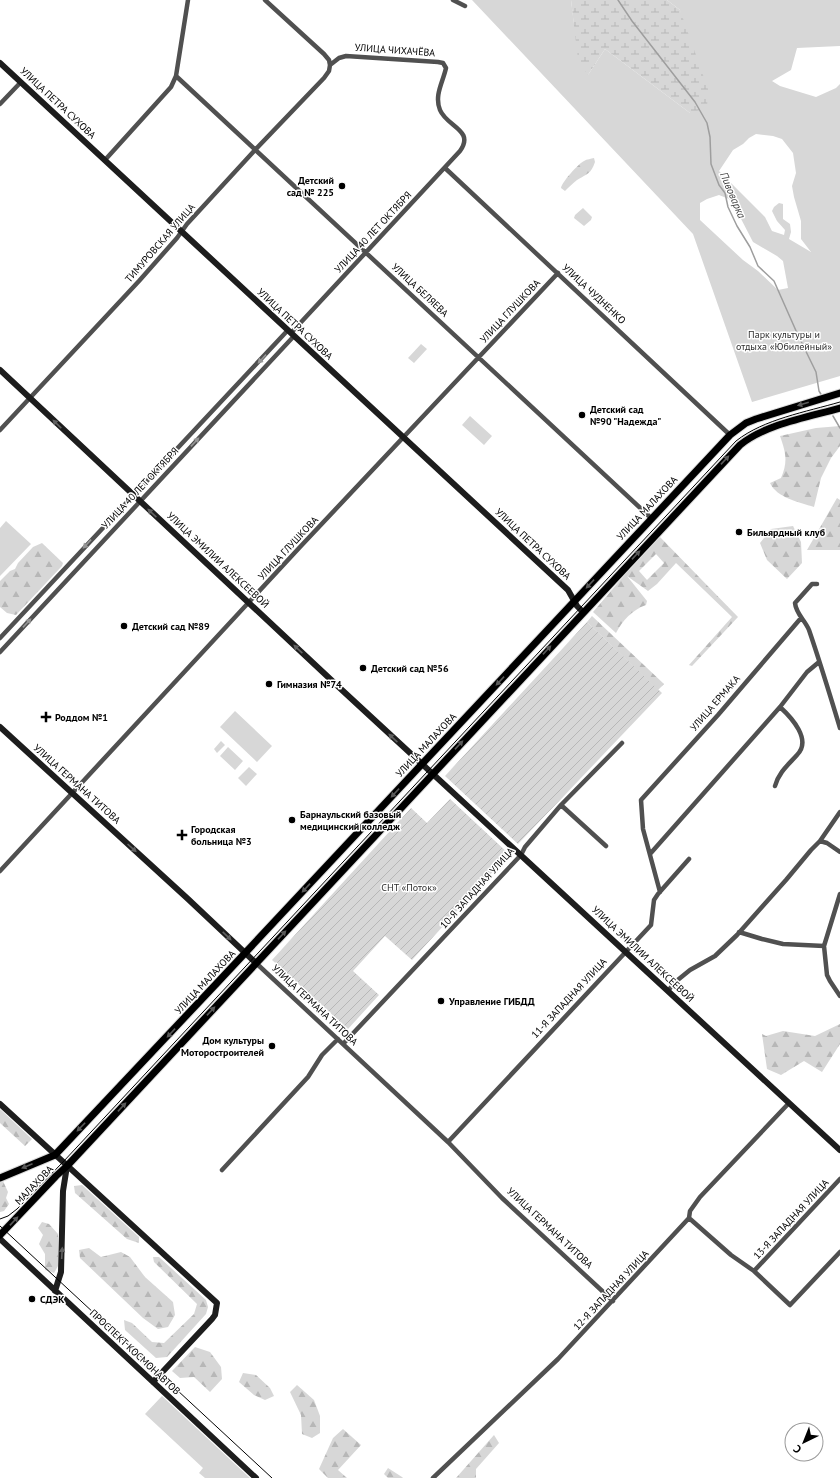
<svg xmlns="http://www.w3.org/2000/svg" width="840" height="1478" font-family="'PT Sans',sans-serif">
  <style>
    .green { fill: #d7d7d7; fill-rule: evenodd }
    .forest { fill: url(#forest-firs); fill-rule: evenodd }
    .wetland { fill: url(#wetland-marsh) }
    .garden { fill: url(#garden-furrows) }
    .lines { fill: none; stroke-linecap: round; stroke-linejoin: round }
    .stream { stroke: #9e9e9e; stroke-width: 1.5 }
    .primary-casing { stroke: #dbdbdb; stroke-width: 9 }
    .street { stroke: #505050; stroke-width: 4.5 }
    .secondary { stroke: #1d1d1d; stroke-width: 6 }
    .primary { stroke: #000; stroke-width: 7 }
    .tram { stroke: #000; stroke-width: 1 }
    .oneway { fill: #969696 }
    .oneway2 { fill: #595959 }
    .oneway3 { fill: #616161 }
    .poi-dot { fill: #000; stroke: #fff; stroke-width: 1.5 }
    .labels { text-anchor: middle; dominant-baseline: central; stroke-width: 3; stroke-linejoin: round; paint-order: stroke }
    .street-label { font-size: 10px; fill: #000; stroke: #fff }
    .poi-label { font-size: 10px; font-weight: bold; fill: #000; stroke: #fff; text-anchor: start }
    .park-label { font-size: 10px; fill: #2e2e2e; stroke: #fff }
    .water-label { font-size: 11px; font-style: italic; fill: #3f3f3f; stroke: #fff }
  </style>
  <defs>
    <pattern id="forest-firs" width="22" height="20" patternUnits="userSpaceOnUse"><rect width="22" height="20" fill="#d7d7d7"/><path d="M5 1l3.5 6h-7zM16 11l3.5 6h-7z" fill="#b7b7b7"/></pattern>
    <pattern id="wetland-marsh" width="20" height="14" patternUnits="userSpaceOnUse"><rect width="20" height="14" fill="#d7d7d7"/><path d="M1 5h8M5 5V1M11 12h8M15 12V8" fill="none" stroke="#b7b7b7"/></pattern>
    <pattern id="garden-furrows" width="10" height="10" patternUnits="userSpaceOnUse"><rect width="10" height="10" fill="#d7d7d7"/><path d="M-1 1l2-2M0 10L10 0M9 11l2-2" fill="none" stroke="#b7b7b7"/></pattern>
  </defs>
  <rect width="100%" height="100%" fill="#fff"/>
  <path class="green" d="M472,0h99l3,24 14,51 17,-26 85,64 -10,-103 -13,-10h173v46l-43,2 -6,22 -19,11 8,5 36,11 20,-9 4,-4v292l-88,26 -59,-168zM756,134l17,2 9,3 11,14 3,20 -4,13 2,11 7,24v18l10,13 -22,-13 2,-7 -1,-8 -7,-5v-15l-4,-1 -5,4 -2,4 5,10 8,9 -1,5 -12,-4 -7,-14 -46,-46 14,-21 10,-6 6,-6zM719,195l10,4 9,14 15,29 24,14 6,5 5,27 -10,2 -20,-19 -15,-11 -43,-40v-17l7,-4z
    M583,208l9,9 -1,3 -7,6 -10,-8 1,-3z
    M421,344l6,5 -13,14 -6,-5z
    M470,416l22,20 -8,9 -22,-20z
    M6,521l25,23 -31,32v-48z
    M235,711l37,35 -15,16 -37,-35z
    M221,741l4,4 -8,8 -3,-4z
    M228,747l15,14 -8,9 -15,-14z
    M249,767l8,7 -11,12 -8,-8z
    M162,1396l88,82h-45l-6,-5 4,-5 -58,-54z"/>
  <path class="forest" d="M594,158l1,4c-4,12 -8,12 -18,18 -4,3 -8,7 -12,11l-4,-3c1,-6 17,-24 23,-27 3,-2 7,-2 10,-3z
    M840,426v20l-9,12 -10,20 -7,29c-15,-5 -37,-9 -44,-24l11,-5c7,-16 5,-25 -1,-42l36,-8z
    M837,498l3,2v50h-33z
    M793,526l8,16 1,21 -15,16 -20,-19 -7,-17 11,-14z
    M660,537l78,80 -46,49 -3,-1 43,-48 -56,-54 -19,21 -9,7 -21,-15 20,25 -1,4c-14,5 -23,15 -30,28l-23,-21 35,-41zM656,554l8,9 -17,17 -8,-9z
    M42,543l21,20 -1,3 -46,49 -9,-2 -7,-6v-26l10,-10 5,-2 3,-6 15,-16z
    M592,616l72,68 -6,6 -71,-68z
    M840,1024v20l-18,28 -18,-11 -23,14 -14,-6 -5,-35 4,2 17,-5 32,5z
    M0,1109l32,30 -7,7 -25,-23z
    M3,1181l5,11 -2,6 3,6 -5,7 -4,1v-30z
    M82,1185l57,52v6l-12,-4 -52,-46 -1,-7z
    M42,1222l7,2 9,10v32l-4,7 -9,-3v-16l-6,-10 4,-9 -5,-7z
    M89,1248l12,9 20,-5 9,5 15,20 28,25 2,13 -7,12 -10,2 -15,-11 -63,-60 -1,-8z
    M153,1257h6l47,43 2,7 -2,7 -39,43 -11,1 -31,-28 -1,-10 8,3 20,19 12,1 30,-29 3,-10 -43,-42z
    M195,1347l15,5 11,15 1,12 -12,13 -16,-15 -14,1 -8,-7z
    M243,1373l13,2 14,13 4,8 -9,4 -11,-5 -15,-13z
    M297,1385l17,15 6,16v17l-8,5 -10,-4 -1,-19 -11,-23z
    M343,1429l18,16 -23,25 9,8h-19l-9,-9 14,-31z
    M494,1435l5,8 -23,26v9h-20z
    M388,1468l14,9 1,1h-15l-4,-4z"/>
  <path class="wetland" d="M571,0h96l13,10 28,79 -1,19 -17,5 -85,-64 -17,26 -10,-15z"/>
  <path class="garden" d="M587,622l75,71 -144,151 -73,-68z
    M450,799l59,55 -97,106 -27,-24 -32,35 26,24 -31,34 -76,-69 139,-152 16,15z"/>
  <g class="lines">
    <path class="stream" d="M618,0l14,21 63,81 12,21 3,14 1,27 8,21 6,8 3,14 9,19 13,21 8,19 16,15 23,52 19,39 3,19 3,5
      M833,416l7,12"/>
    <defs>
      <path id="primary" d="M0,1178l55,-23 162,-172 513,-548 16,-12 10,-4 84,-26
        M0,1235l56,-59 11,-10 673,-721c26,-21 68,-28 100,-37"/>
    </defs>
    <use href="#primary" class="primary-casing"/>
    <path class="street" d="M265,0l59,54 5,6 1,5
      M453,0l12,6
      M176,76l475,442
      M0,104l21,-22
      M105,160l66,-73 5,-11 12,-76
      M445,168l285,267
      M291,333l169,-182c15,-21 -13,-24 -20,-41 -6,-15 3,-28 6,-42l-3,-5 -5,-1 -92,-6 -7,2 -9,7
      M0,430l139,-149 38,-43 10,-14 68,-74 69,-72 5,-7 1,-6
      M817,584h-5l-17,19c1,11 10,17 14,27 11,32 21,65 31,98
      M0,638l288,-308
      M0,652l294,-316
      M775,786c4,-14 13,-21 22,-31 15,-15 -5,-37 -17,-48
      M561,805l45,41
      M840,812l-20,29 7,2 13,9
      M650,854l130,-147 27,-35 12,-10
      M0,871l300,-324 258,-274
      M660,892l-17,-63 -2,-29 77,-85 83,-97
      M840,894l-16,52 3,29 3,6 10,15
      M739,932l23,7 21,5 41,2
      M256,963l192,179 54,56 111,103
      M668,991l6,-8 16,-13 25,-14 22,-21 49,-55 25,-30 9,-9
      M343,1044l178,-189 4,-8 36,-42 61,-62
      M448,1142l203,-217 3,-25 4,-6 31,-35
      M222,1170l86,-93 14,-22 16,-16
      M689,1218l42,37 23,16 36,34 50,-53
      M754,1271l86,-92
      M433,1478l125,-119 131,-141 1,-7 10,-14 89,-94"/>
    <path class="secondary" d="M0,63l568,527 9,16 6,6
      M0,370l343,321 497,459
      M0,727l188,172 68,64
      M0,1104l217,199 -2,12 -3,4 -59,63
      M0,1239l256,239
      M55,1291l6,-19 2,-81 4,-25"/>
    <use href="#primary" class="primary"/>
    <path class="tram" d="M0,1219l8,-3 9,-7 46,-47 673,-721c28,-22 70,-29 104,-39
      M0,1226l272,252"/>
  </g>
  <defs><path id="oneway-solid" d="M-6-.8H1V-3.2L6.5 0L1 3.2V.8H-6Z"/></defs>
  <g class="oneway">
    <use href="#oneway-solid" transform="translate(262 359) rotate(133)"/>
    <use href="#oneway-solid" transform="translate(195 442) rotate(-47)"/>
    <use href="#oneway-solid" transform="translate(87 544) rotate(133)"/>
    <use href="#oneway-solid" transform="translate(27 623) rotate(-47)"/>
  </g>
  <g class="oneway2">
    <use href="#oneway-solid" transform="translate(803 404) rotate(164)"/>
    <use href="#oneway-solid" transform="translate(725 460) rotate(-47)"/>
    <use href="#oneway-solid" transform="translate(636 555) rotate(-47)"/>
    <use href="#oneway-solid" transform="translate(590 584) rotate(133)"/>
    <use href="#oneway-solid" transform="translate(547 650) rotate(-47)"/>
    <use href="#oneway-solid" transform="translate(500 681) rotate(133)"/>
    <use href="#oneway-solid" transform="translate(459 745) rotate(-47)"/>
    <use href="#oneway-solid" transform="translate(395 793) rotate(133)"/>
    <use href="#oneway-solid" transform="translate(306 888) rotate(133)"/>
    <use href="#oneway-solid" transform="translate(282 935) rotate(-47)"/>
    <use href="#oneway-solid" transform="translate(211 1011) rotate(-47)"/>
    <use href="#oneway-solid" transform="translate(171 1033) rotate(133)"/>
    <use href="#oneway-solid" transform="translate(122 1107) rotate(-47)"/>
    <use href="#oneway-solid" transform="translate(81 1127) rotate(134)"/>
    <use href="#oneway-solid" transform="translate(27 1166) rotate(157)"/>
    <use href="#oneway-solid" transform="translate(14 1221) rotate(-47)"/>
  </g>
  <g class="oneway3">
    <use href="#oneway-solid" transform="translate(57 424) rotate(-136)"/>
    <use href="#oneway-solid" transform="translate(152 513) rotate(-137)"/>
    <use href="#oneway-solid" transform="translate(298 649) rotate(-137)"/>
    <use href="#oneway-solid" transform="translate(393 738) rotate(-137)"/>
    <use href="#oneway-solid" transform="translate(132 848) rotate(42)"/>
    <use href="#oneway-solid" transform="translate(227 936) rotate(44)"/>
    <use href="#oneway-solid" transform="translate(62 1253) rotate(-87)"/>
  </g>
  <g class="poi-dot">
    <circle cx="342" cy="186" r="4"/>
    <circle cx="582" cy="415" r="4"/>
    <circle cx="739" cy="532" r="4"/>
    <circle cx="124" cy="626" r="4"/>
    <circle cx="363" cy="668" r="4"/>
    <circle cx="269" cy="684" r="4"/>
    <path d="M44 711h4v4h4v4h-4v4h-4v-4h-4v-4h4z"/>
    <circle cx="292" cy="820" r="4"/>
    <path d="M180 829h4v4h4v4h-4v4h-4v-4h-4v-4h4z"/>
    <circle cx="441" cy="1001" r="4"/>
    <circle cx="272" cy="1046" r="4"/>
    <circle cx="32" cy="1299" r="4"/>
  </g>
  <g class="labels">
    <g class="street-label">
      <text transform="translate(395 50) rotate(4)">УЛИЦА ЧИХАЧЁВА</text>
      <text transform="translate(58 103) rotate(43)">УЛИЦА ПЕТРА СУХОВА</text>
      <text transform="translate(373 232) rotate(-47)">УЛИЦА 40 ЛЕТ ОКТЯБРЯ</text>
      <text transform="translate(160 243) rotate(-49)">ТИМУРОВСКАЯ УЛИЦА</text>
      <text transform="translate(420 290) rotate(43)">УЛИЦА БЕЛЯЕВА</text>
      <text transform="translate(594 294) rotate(43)">УЛИЦА ЧУДНЕНКО</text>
      <text transform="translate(510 311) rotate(-47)">УЛИЦА ГЛУШКОВА</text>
      <text transform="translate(295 324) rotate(43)">УЛИЦА ПЕТРА СУХОВА</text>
      <text transform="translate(140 488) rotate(-47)">УЛИЦА 40 ЛЕТ ОКТЯБРЯ</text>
      <text transform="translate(647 508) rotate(-47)">УЛИЦА МАЛАХОВА</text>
      <text transform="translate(533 544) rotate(43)">УЛИЦА ПЕТРА СУХОВА</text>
      <text transform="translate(288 548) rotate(-47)">УЛИЦА ГЛУШКОВА</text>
      <text transform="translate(218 560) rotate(43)">УЛИЦА ЭМИЛИИ АЛЕКСЕЕВОЙ</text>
      <text transform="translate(715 703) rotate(-49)">УЛИЦА ЕРМАКА</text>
      <text transform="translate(426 745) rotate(-47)">УЛИЦА МАЛАХОВА</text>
      <text transform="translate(77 784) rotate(42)">УЛИЦА ГЕРМАНА ТИТОВА</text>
      <text transform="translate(477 888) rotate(-48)">10-Я ЗАПАДНАЯ УЛИЦА</text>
      <text transform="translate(643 954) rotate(43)">УЛИЦА ЭМИЛИИ АЛЕКСЕЕВОЙ</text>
      <text transform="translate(205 982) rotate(-47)">УЛИЦА МАЛАХОВА</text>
      <text transform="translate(569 998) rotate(-47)">11-Я ЗАПАДНАЯ УЛИЦА</text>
      <text transform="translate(315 1005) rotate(43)">УЛИЦА ГЕРМАНА ТИТОВА</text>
      <text transform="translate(34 1185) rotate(-46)">МАЛАХОВА</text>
      <text transform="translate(791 1219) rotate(-47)">13-Я ЗАПАДНАЯ УЛИЦА</text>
      <text transform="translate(550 1228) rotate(43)">УЛИЦА ГЕРМАНА ТИТОВА</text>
      <text transform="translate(611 1290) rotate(-47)">12-Я ЗАПАДНАЯ УЛИЦА</text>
      <text transform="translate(135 1352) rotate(43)">ПРОСПЕКТ КОСМОНАВТОВ</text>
    </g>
    <g class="poi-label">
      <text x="334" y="180" text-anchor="end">Детский<tspan x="334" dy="12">сад № 225</tspan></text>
      <text x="590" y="409">Детский сад<tspan x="590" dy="12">№90 "Надежда"</tspan></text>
      <text x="747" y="532">Бильярдный клуб</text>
      <text x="132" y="626">Детский сад №89</text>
      <text x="371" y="668">Детский сад №56</text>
      <text x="277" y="684">Гимназия №74</text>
      <text x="55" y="717">Роддом №1</text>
      <text x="300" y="814">Барнаульский базовый<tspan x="300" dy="12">медицинский колледж</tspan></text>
      <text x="191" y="829">Городская<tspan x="191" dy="12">больница №3</tspan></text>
      <text x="449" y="1001">Управление ГИБДД</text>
      <text x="264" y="1040" text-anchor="end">Дом культуры<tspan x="264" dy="12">Моторостроителей</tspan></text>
      <text x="40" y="1299">СДЭК</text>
    </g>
    <g class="park-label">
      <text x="784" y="334">Парк культуры и<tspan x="784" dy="12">отдыха «Юбилейный»</tspan></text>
      <text x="409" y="887">СНТ «Поток»</text>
    </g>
    <g class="water-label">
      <text transform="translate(733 195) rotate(67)">Пивоварка</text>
    </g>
  </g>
  <g transform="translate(804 1442) rotate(223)"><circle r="19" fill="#ffffff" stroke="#999999"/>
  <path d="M0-3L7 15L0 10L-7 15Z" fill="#000000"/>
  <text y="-6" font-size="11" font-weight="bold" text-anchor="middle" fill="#000000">С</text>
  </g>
</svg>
